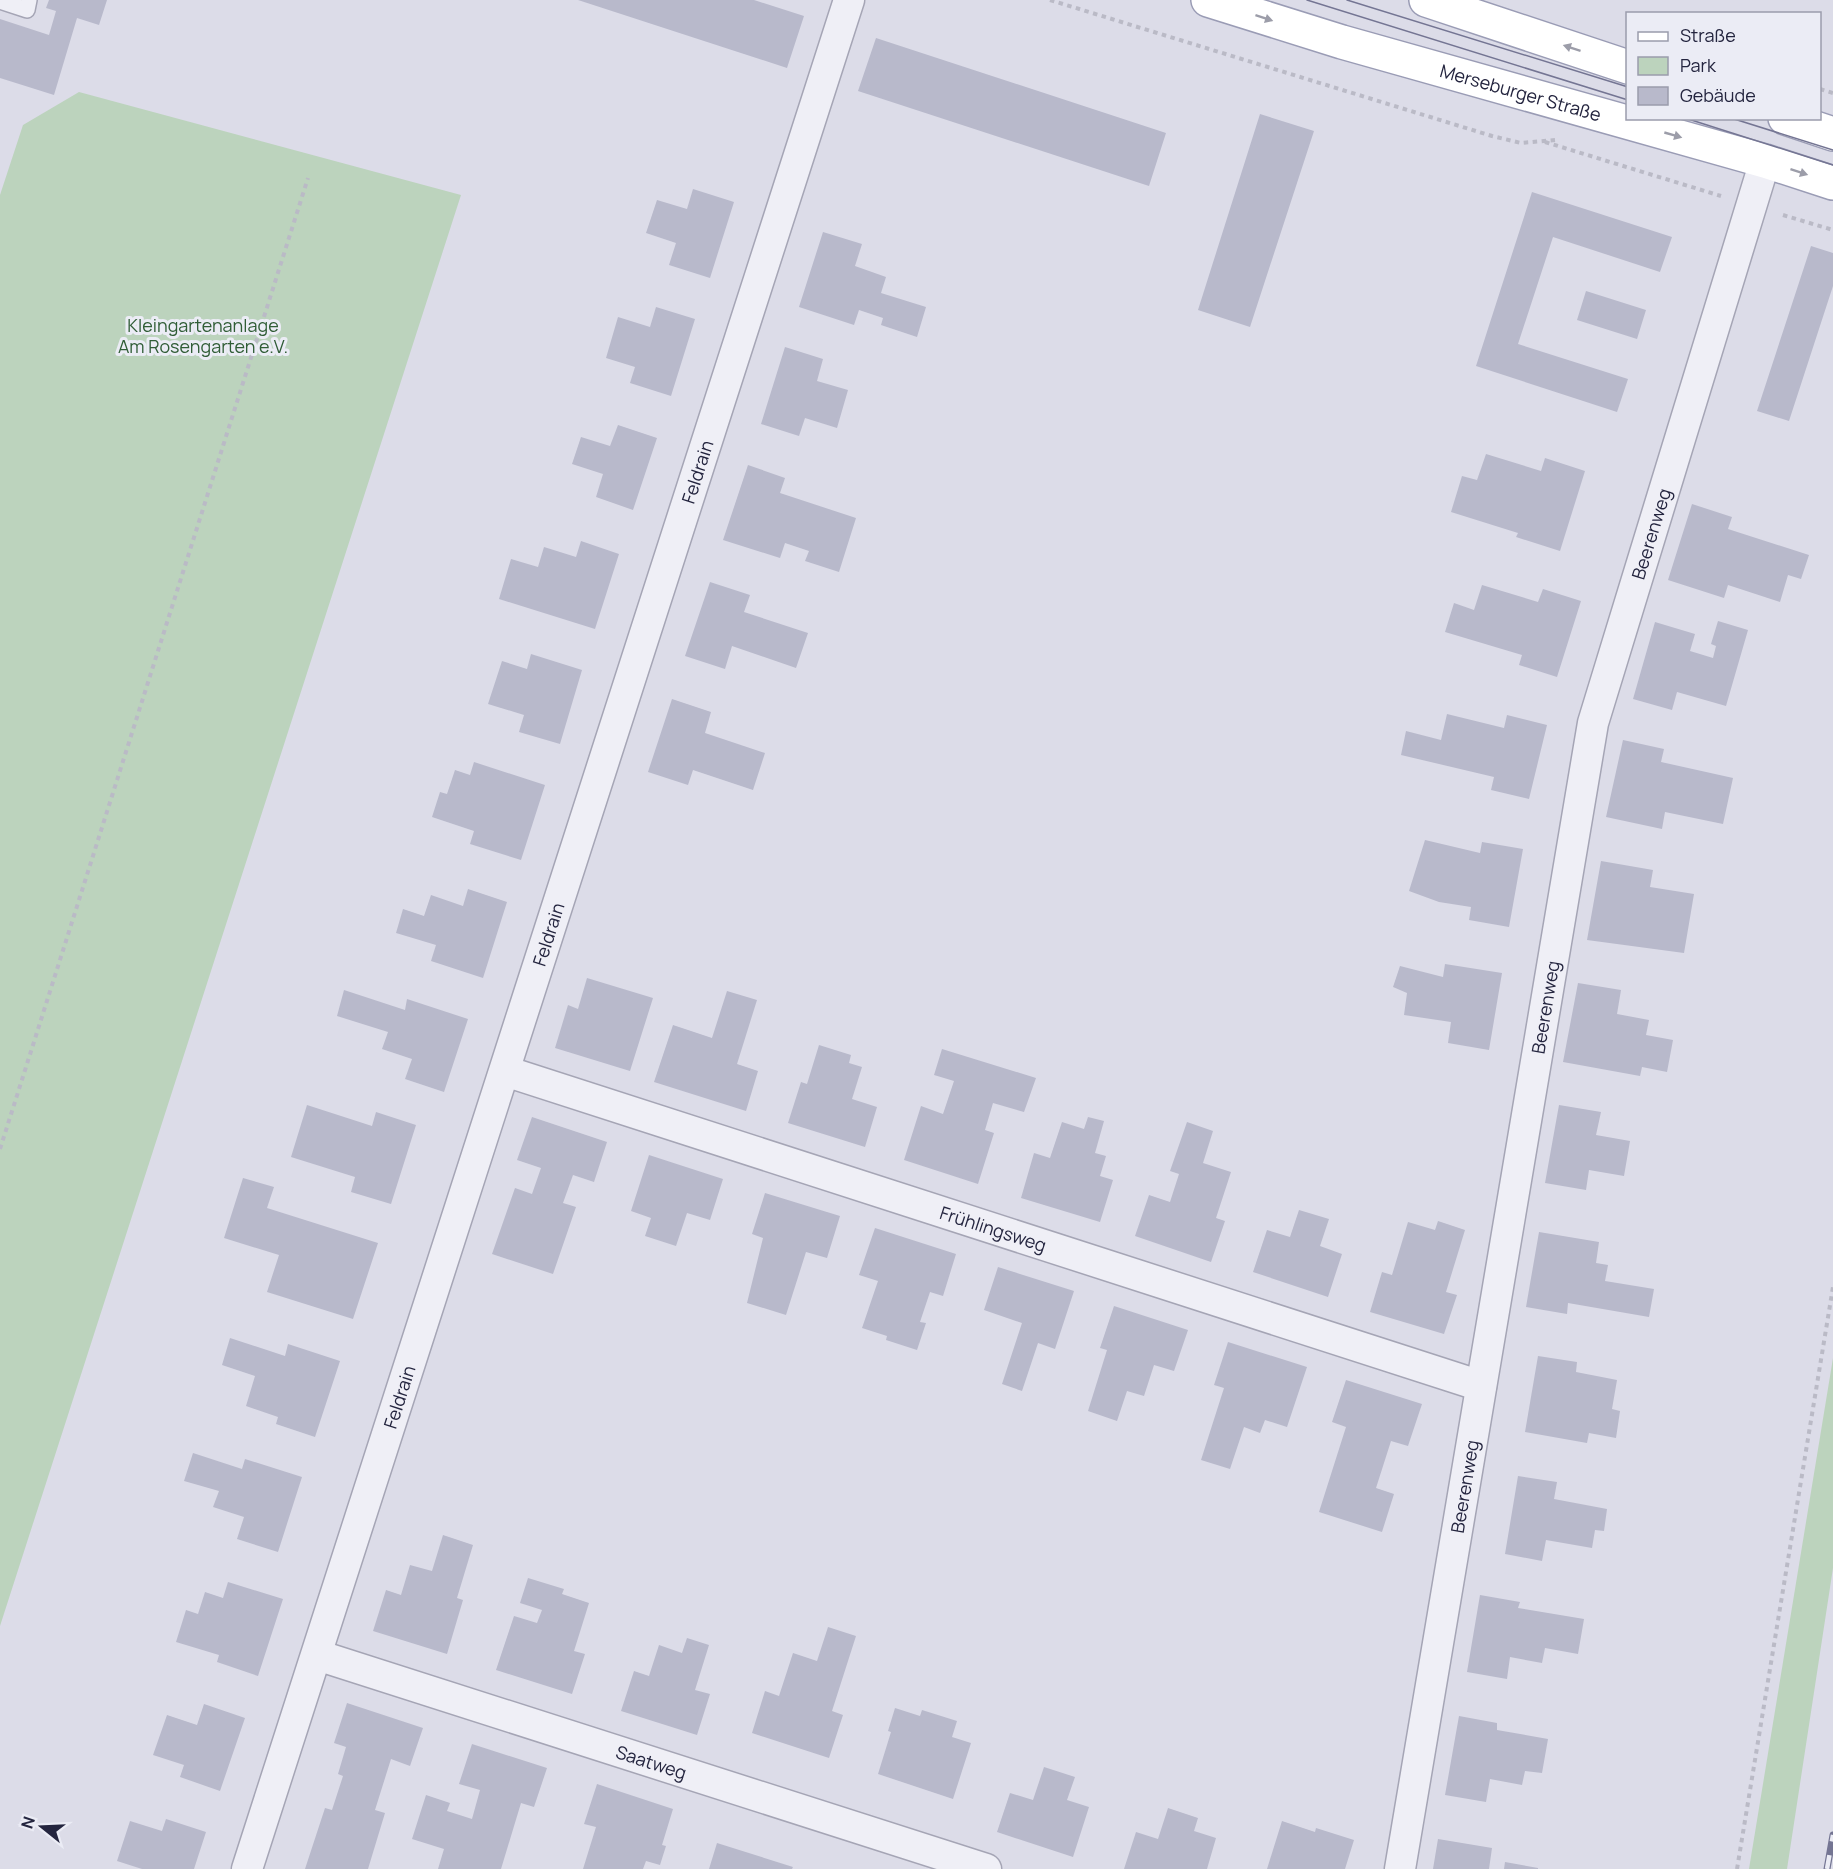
<svg xmlns="http://www.w3.org/2000/svg" width="1833" height="1869" font-family="Manrope,sans-serif">
  <style>
    .green { fill: #bcd3bd }
    .building { fill: #b8b9cb }
    .lines { fill: none; stroke-linecap: round; stroke-linejoin: round }
    .service-casing { stroke: #a5a5b5; stroke-width: 18 }
    .minor-casing { stroke: #a5a5b5; stroke-width: 33 }
    .primary-casing { stroke: #9a9cb5; stroke-width: 36 }
    .path { stroke: #babac6; stroke-width: 4; stroke-dasharray: 4.5 4.5; stroke-linecap: butt }
    .service { stroke: #efeff6; stroke-width: 15 }
    .minor { stroke: #efeff6; stroke-width: 30 }
    .primary { stroke: #fff; stroke-width: 33 }
    .tram { stroke: #747593; stroke-width: 1.5 }
    .rail-casing { stroke: #747593; stroke-width: 7 }
    .rail { stroke: #ebecf5; stroke-width: 4.5; stroke-dasharray: 14; stroke-linecap: butt }
    .oneway { fill: #9c9da9 }
    .labels { text-anchor: middle; dominant-baseline: central; stroke-width: 6; stroke-linejoin: round; paint-order: stroke }
    .street-label { font-size: 18px; fill: #24253f; stroke: #ebecf5 }
    .park-label { font-size: 18px; fill: #305d36; stroke: #ebecf5 }
  </style>
  <rect width="100%" height="100%" fill="#dcdce8"/>
  <path class="green" d="M79,92l382,103 -461,1431v-1431l23,-70z
    M1833,1358v210l-46,301h-38z"/>
  <path class="building" d="M49,0h58l-8,25 -22,-7 -23,77 -54,-17v-59l49,16 7,-24 -10,-3z
    M578,0h176l50,16 -17,52z
    M876,38l290,95 -17,53 -291,-95z
    M1260,114l54,17 -64,196 -52,-17z
    M693,189l41,13 -24,76 -41,-13 7,-22 -30,-10 11,-33 30,9z
    M1532,192l140,45 -12,35 -107,-35 -35,107 110,35 -11,33 -141,-46z
    M823,232l39,12 -7,22 31,11 -5,16 45,14 -9,30 -36,-12 2,-7 -24,-8 -5,15 -55,-18z
    M1811,246l22,7v33l-44,135 -32,-10z
    M1586,291l60,19 -9,29 -60,-19z
    M656,307l39,12 -24,77 -41,-13 5,-16 -29,-9 12,-41 32,10z
    M785,347l38,12 -6,22 31,9 -11,38 -32,-10 -6,18 -38,-12z
    M618,425l39,13 -24,72 -37,-13 7,-23 -31,-10 9,-27 29,9z
    M1486,454l55,17 4,-13 40,13 -25,80 -44,-14 2,-4 -67,-21 11,-36 15,4z
    M748,465l37,13 -5,15 76,25 -17,54 -34,-11 4,-10 -24,-8 -5,15 -57,-18z
    M1692,504l40,13 -4,12 81,26 -8,24 -13,-4 -8,27 -52,-17 -4,13 -56,-18z
    M581,541l38,13 -24,75 -96,-30 12,-40 27,8 6,-20 32,10z
    M710,582l40,13 -6,17 64,21 -12,35 -64,-22 -7,23 -40,-13z
    M1482,585l56,17 5,-13 38,12 -24,76 -38,-12 3,-10 -77,-23 9,-29 20,7z
    M1718,621l30,9 -22,76 -49,-14 -5,18 -39,-11 22,-77 40,12 -5,17 23,7 3,-12 -5,-2z
    M531,654l51,16 -22,74 -41,-12 5,-17 -36,-11 14,-43 25,8z
    M672,699l39,13 -6,21 60,20 -12,37 -60,-20 -5,15 -40,-13z
    M1447,714l57,14 3,-13 40,10 -18,74 -38,-9 3,-13 -93,-22 5,-24 35,9z
    M1623,740l41,9 -3,13 72,16 -10,46 -58,-12 -3,17 -56,-12z
    M474,762l71,23 -24,75 -51,-16 4,-13 -42,-14 8,-25 7,2 8,-24 15,5z
    M1425,840l55,13 2,-11 41,7 -14,78 -40,-7 2,-13 -32,-5 -30,-11z
    M1601,861l52,9 -3,17 44,7 -10,59 -97,-13z
    M468,889l39,13 -24,76 -52,-17 5,-16 -40,-12 7,-24 21,7 7,-21 32,11z
    M1445,964l57,9 -13,77 -41,-7 3,-21 -47,-7 3,-22 -14,-6 7,-21 43,11z
    M587,978l66,20 -23,73 -75,-23 13,-43 10,4z
    M1578,983l43,7 -4,24 32,6 -3,15 27,5 -6,32 -25,-5 -2,9 -77,-14z
    M344,990l61,20 2,-11 61,20 -24,73 -39,-13 7,-20 -30,-10 6,-17 -51,-16z
    M727,991l30,9 -20,64 21,7 -12,40 -92,-29 19,-57 39,13z
    M819,1045l32,10 -2,8 13,4 -10,32 25,8 -12,40 -77,-24 13,-41 6,2z
    M942,1049l94,29 -12,34 -31,-9 -8,27 9,3 -16,51 -74,-24 17,-54 22,8 11,-33 -20,-6z
    M307,1105l65,21 4,-14 40,13 -25,79 -40,-12 4,-15 -64,-20z
    M1559,1105l42,7 -5,23 34,6 -6,35 -35,-6 -3,20 -41,-7z
    M532,1117l75,25 -13,40 -21,-7 -10,28 13,4 -23,67 -61,-20 23,-66 17,6 9,-26 -24,-8z
    M1088,1117l16,4 -9,32 11,3 -6,20 13,4 -13,42 -79,-24 13,-45 16,5 12,-36 22,7z
    M1187,1122l26,9 -10,32 28,9 -15,46 9,3 -14,41 -76,-26 14,-41 21,7 9,-28 -9,-3z
    M649,1155l74,24 -13,41 -23,-7 -11,33 -31,-10 6,-18 -20,-7z
    M243,1178l31,9 -7,21 111,35 -25,76 -86,-27 12,-37 -55,-17z
    M765,1193l75,23 -13,42 -21,-6 -20,63 -39,-12 16,-65 -11,-4z
    M1299,1210l30,9 -9,27 22,8 -14,43 -75,-25 14,-42 23,7z
    M1438,1221l27,9 -19,62 11,3 -13,39 -74,-22 12,-40 10,3 16,-53 27,8z
    M875,1228l81,26 -13,42 -13,-4 -10,30 6,1 -9,27 -31,-10 1,-4 -25,-8 16,-47 -19,-6z
    M1539,1232l60,10 -3,21 12,2 -3,16 49,8 -5,28 -81,-14 -1,11 -41,-7z
    M998,1267l76,24 -19,58 -17,-6 -16,48 -20,-7 20,-61 -38,-13z
    M1114,1306l74,24 -14,41 -20,-6 -10,31 -17,-5 -10,30 -29,-10 19,-61 -7,-2z
    M230,1338l55,18 3,-12 52,17 -25,76 -39,-13 2,-7 -32,-11 9,-30 -33,-11z
    M1228,1342l79,25 -20,60 -22,-7 -5,13 -16,-6 -14,42 -29,-9 23,-72 -10,-3z
    M1538,1356l39,6 -1,10 41,8 -5,29 8,2 -4,27 -27,-5 -2,10 -62,-11z
    M1346,1380l76,24 -14,42 -17,-5 -15,47 18,6 -12,38 -63,-20 27,-85 -14,-5z
    M193,1453l49,16 3,-10 57,18 -24,75 -41,-13 7,-22 -31,-10 6,-16 -35,-10z
    M1518,1476l39,6 -3,17 53,10 -3,22 -9,-1 -3,18 -46,-8 -4,21 -37,-7z
    M443,1535l30,10 -16,53 6,2 -16,54 -74,-23 13,-41 15,5 9,-30 22,6z
    M528,1578l36,11 -2,5 27,9 -15,48 11,3 -13,40 -76,-24 18,-54 23,7 5,-13 -22,-7z
    M228,1582l55,17 -25,77 -41,-14 2,-7 -43,-13 10,-32 12,4 7,-22 18,6z
    M1480,1595l40,7 -2,6 66,11 -6,35 -33,-6 -3,15 -32,-6 -3,22 -40,-7z
    M828,1627l28,9 -24,75 11,4 -14,43 -77,-25 13,-42 14,5 14,-43 24,8z
    M687,1638l22,7 -14,45 15,4 -13,41 -76,-24 13,-40 15,5 10,-31 23,8z
    M347,1703l76,25 -13,38 -19,-7 -16,51 10,3 -17,56h-63l20,-61 7,2 11,-34 -5,-2 8,-27 -12,-4z
    M204,1704l41,14 -25,73 -40,-14 4,-12 -31,-10 14,-40 30,10z
    M895,1708l25,8 2,-6 35,11 -5,16 19,6 -18,56 -75,-25 13,-42 -3,-1z
    M1459,1716l38,7v7l51,9 -6,34 -17,-2 -3,14 -32,-6 -4,23 -41,-7z
    M472,1744l75,24 -13,39 -13,-4 -20,66h-63l6,-20 -32,-10 14,-44 24,8 -3,8 25,8 8,-29 -21,-6z
    M1044,1767l31,10 -8,23 22,7 -16,50 -76,-25 13,-39 23,7z
    M597,1784l76,25 -11,36 4,1 -6,19 -14,-4 -3,8h-60l13,-42 -12,-3z
    M1168,1808l30,10 -4,13 22,7 -9,31h-83l12,-37 22,7z
    M166,1819l40,13 -12,37h-52l-25,-8 13,-40 32,10z
    M1282,1821l33,11 1,-4 38,12 -9,29h-78z
    M1438,1839l54,9 -3,21h-56z
    M717,1843l76,24 -1,2h-83z
    M1505,1862l33,6v1h-34z"/>
  <g class="lines">
    <defs>
      <path id="service" d="M0,1l27,9 2,-10"/>
      <g id="minor">
        <path id="s1" d="M505,1071l976,315"/>
        <path id="s2" d="M317,1655l669,214"/>
        <path id="s3" d="M247,1869l602,-1869"/>
        <path id="s4" d="M1400,1869l193,-1146 172,-562"/>
      </g>
      <g id="primary">
        <path id="s5" d="M1208,0l134,42 423,119 68,22"/>
        <path d="M1426,0l202,67"/>
        <path d="M1785,118l48,16"/>
      </g>
    </defs>
    <use href="#service" class="service-casing"/>
    <use href="#minor" class="minor-casing"/>
    <use href="#primary" class="primary-casing"/>
    <path class="path" d="M1050,0l442,136 29,7 34,-3
      M1820,89l13,4
      M1545,142l176,54
      M1783,215l50,15
      M0,1149l308,-971
      M1737,1869l96,-582"/>
    <use href="#service" class="service"/>
    <use href="#minor" class="minor"/>
    <use href="#primary" class="primary"/>
    <path class="tram" d="M1307,0l321,100
      M1347,0l281,87
      M1685,118l148,47
      M1731,118l102,32"/>
    <defs>
      <path id="rail" d="M1827,1869l6,-34"/>
    </defs>
    <use href="#rail" class="rail-casing"/>
    <use href="#rail" class="rail"/>
  </g>
  <defs><path id="oneway-solid" d="M-6-.8H1V-3.2L6.5 0L1 3.2V.8H-6Z" transform="scale(1.5)"/></defs>
  <g class="oneway">
    <use href="#oneway-solid" transform="translate(1264 18) rotate(18)"/>
    <use href="#oneway-solid" transform="translate(1572 48) rotate(-162)"/>
    <use href="#oneway-solid" transform="translate(1673 135) rotate(16)"/>
    <use href="#oneway-solid" transform="translate(1799 172) rotate(18)"/>
  </g>
  <g class="labels">
    <g class="street-label">
      <text stroke="none"><textPath href="#s5" startOffset="326">Merseburger Straße</textPath></text>
      <text stroke="none"><textPath href="#s3" startOffset="1468">Feldrain</textPath></text>
      <text stroke="none"><textPath href="#s4" startOffset="1360">Beerenweg</textPath></text>
      <text stroke="none"><textPath href="#s3" startOffset="982">Feldrain</textPath></text>
      <text stroke="none"><textPath href="#s4" startOffset="874">Beerenweg</textPath></text>
      <text stroke="none"><textPath href="#s1" startOffset="513">Frühlingsweg</textPath></text>
      <text stroke="none"><textPath href="#s3" startOffset="496">Feldrain</textPath></text>
      <text stroke="none"><textPath href="#s4" startOffset="388">Beerenweg</textPath></text>
      <text stroke="none"><textPath href="#s2" startOffset="351">Saatweg</textPath></text>
    </g>
    <g class="park-label">
      <text x="203" y="325">Kleingartenanlage<tspan x="203" dy="21">Am Rosengarten e.V.</tspan></text>
    </g>
  </g>
  <rect x="1626" y="12" width="195" height="108" fill="#ebecf5" stroke="#9b9cac" stroke-width="1.5"/>
  <rect x="1638" y="32" width="30" height="9" fill="#ffffff" stroke="#9b9cac" stroke-width="1.5"/>
  <text x="1680" y="42" font-size="18" fill="#24253f">Straße</text>
  <rect x="1638" y="57" width="30" height="18" fill="#bcd3bd" stroke="#9b9cac" stroke-width="1.5"/>
  <text x="1680" y="72" font-size="18" fill="#24253f">Park</text>
  <rect x="1638" y="87" width="30" height="18" fill="#b8b9cb" stroke="#9b9cac" stroke-width="1.5"/>
  <text x="1680" y="102" font-size="18" fill="#24253f">Gebäude</text>
  <g transform="translate(42 1827) rotate(288)" stroke="#ebecf5" stroke-width="4.5" paint-order="stroke">
  <path d="M0-4.5L10 22L0 15L-10 22Z" fill="#24253f"/>
  <text y="-9" font-size="16" font-weight="bold" text-anchor="middle" fill="#24253f">N</text>
  </g>
</svg>
